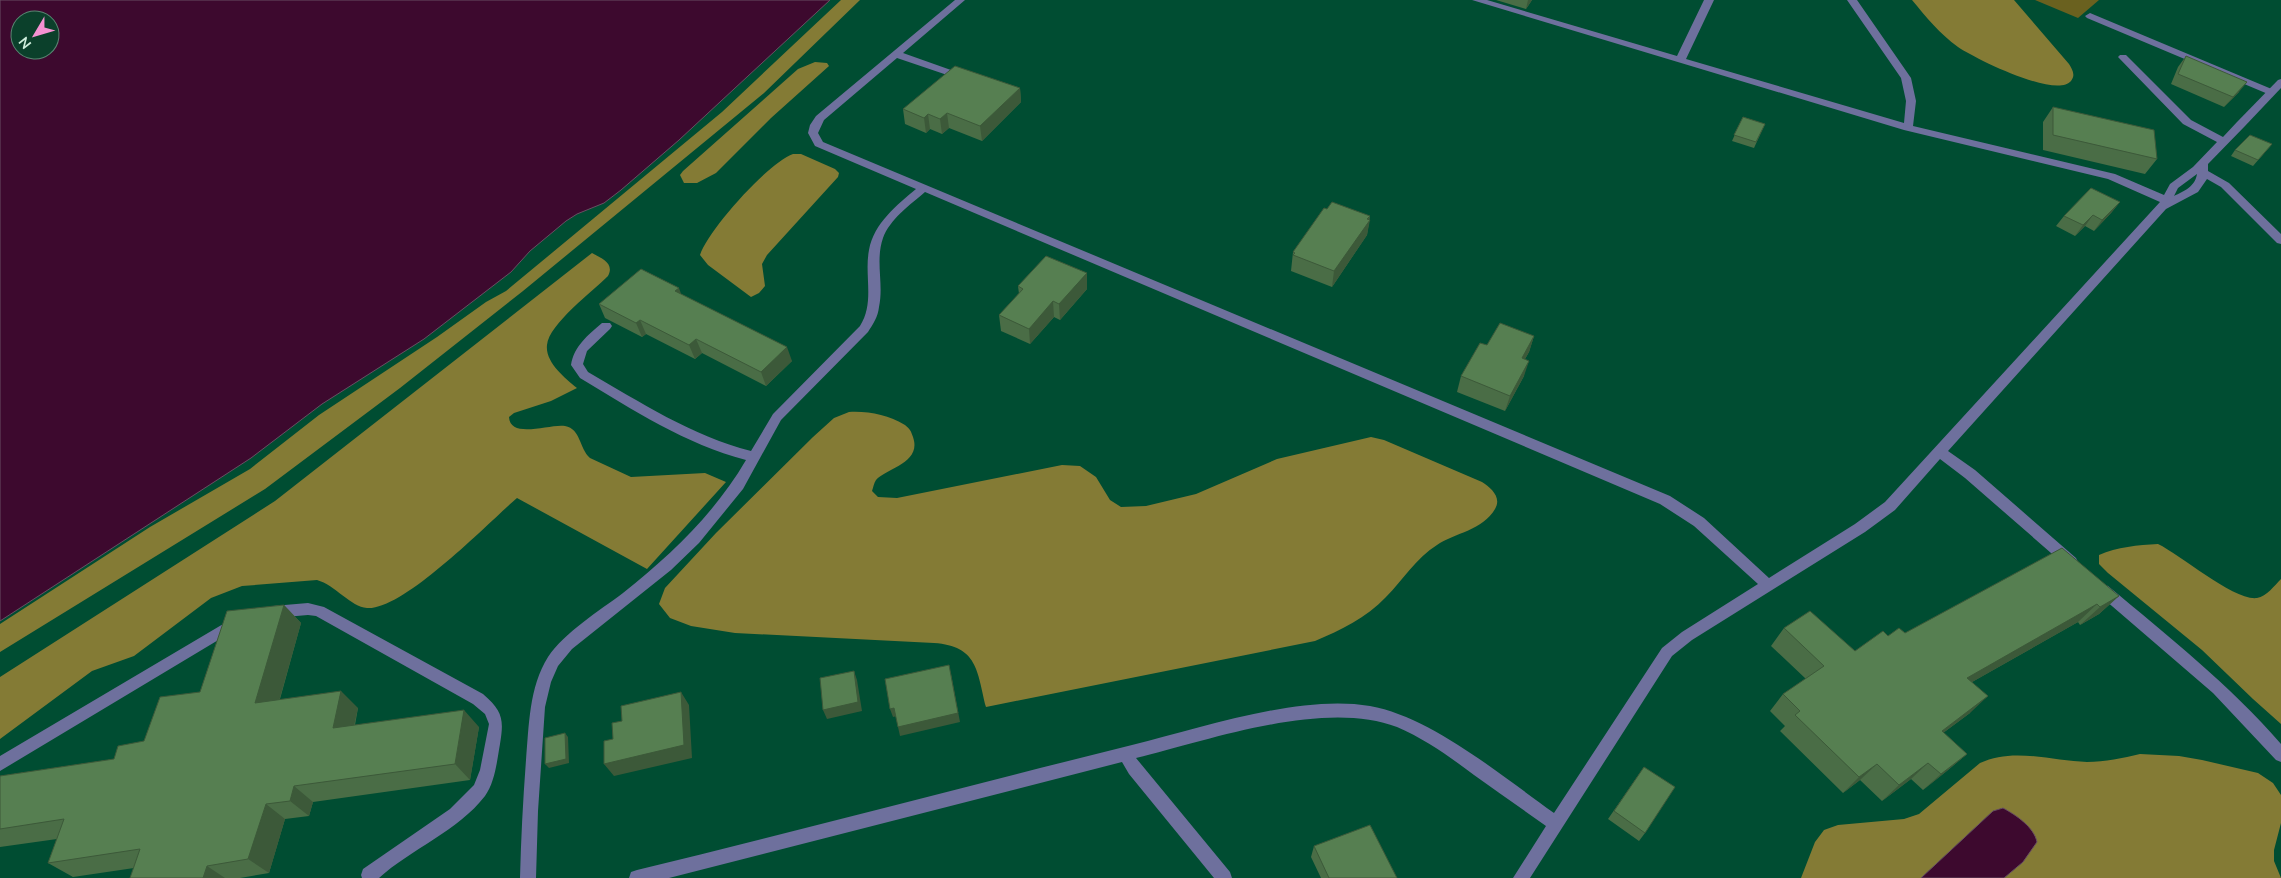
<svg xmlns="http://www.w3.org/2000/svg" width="2281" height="878" font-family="'Nunito Sans',sans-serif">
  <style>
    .green { fill: #6a611f }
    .forest { fill: #847b35 }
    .water { fill: #3d092e; stroke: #684e62; fill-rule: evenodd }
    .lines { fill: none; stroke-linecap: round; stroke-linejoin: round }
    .service { fill: #6e709d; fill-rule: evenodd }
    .minor { fill: #6e709d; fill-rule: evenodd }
    .wall { fill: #4a6d46 }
    .shaded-wall { fill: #3c5939 }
    .building { fill: #567f51; stroke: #3c5939 }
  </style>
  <rect width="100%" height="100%" fill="#004d32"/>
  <path class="green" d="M2035,0h64l-21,18z"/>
  <path class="forest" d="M841,0h19l-96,93 -241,198 -123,97 -135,101 -265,163v-28l150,-97 100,-58 69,-54 118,-78 49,-35 20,-11 216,-179z
    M1912,0h102l55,64c3,5 7,11 2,17 -15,18 -97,-23 -113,-34 -18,-13 -32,-30 -46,-47z
    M815,62l12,1 2,3 -58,52 -55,55 -19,10h-13l-4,-8 3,-4 115,-102z
    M793,154h8l34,15 4,4 -1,4 -71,78 -5,9 3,22 -6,7 -8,4 -43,-32 -8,-10c8,-25 69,-93 93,-101z
    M592,253c9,5 23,10 16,23 -15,15 -59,48 -61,69 -2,17 18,33 30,43l-26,13 -37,12 -5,4c1,23 43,6 56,9 16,3 14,22 25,32l41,19 74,-4 21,9 -79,87 -130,-71c-29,25 -114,113 -150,110 -16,-1 -32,-23 -50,-28l-75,6 -31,12 -77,58 -42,15 -92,68v-62l275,-176z
    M849,412c20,-1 39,3 56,13 5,4 6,6 8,12 9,26 -26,31 -37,43 -2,3 -3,8 -4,11l6,6 19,1 165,-33 18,1 16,11 14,23 11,7 25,-1 50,-12 81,-35 94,-22 13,3 98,42c9,6 20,15 13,27 -12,21 -40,24 -58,36 -21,13 -34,35 -51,52 -20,21 -45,33 -71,44l-329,66c-9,-36 -8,-61 -52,-64l-199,-10 -44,-7 -21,-8 -11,-14 6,-16 51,-55 97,-96 21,-19z
    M2158,544c23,11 76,57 99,54 10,-2 17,-12 24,-19v145l-28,-25 -51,-49 -94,-77 -9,-9v-9c18,-8 39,-10 59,-11z
    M2140,754l39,2 23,4 56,13 15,10 8,12v28l-7,27v11l7,17h-277l19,-16 -20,-54 -10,3 -72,67h-120l14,-36 9,-12 14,-5 66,-6 15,-5 61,-51c33,-16 72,-2 107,-1 18,0 36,-4 53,-8z"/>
  <path class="water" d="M0,0h830l-151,140 -58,50 -17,13 -27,11 -11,7 -36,30 -19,21 -87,67 -102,65 -71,54 -251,163zM20,20h30v30h-30z
    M2003,808c13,7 31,19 34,34l-14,20 -19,16h-83l72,-67z"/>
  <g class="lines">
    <path class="service" d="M955,0h10l-62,53 62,22v4h-6l-62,-21 -73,62 -6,13 5,9 847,354 34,22 65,60 86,-54 30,-22 275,-300 -52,-23 -204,-49 -432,-130h15l190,56 27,-56h10l-28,59 218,64 2,-22 -5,-23 -54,-78h10l54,78 5,23 -3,25 202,48 49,21 6,-11 23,-17 24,-25 -34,-18 -65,-67 2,-2h6l65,65 32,17 14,-15h8v4l-37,38v7l21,12 52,51v10l-4,-1 -56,-56 -14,-8 -9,13 -32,17 -218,242 27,19 101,88 2,4 -2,4 -5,2 -5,-2 -101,-88 -25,-19 -45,51 -30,22 -173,108 -20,16 -142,222h-17l33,-52c-24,-17 -48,-34 -72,-51 -24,-18 -49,-36 -77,-48 -73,-28 -187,13 -261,31l94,114 2,6h-18l-85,-104 -7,-12 -453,116h-40l2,-6 6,-2c165,-40 330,-84 495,-125 70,-17 167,-51 238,-39 62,11 133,71 184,107l108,-165 20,-16 76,-48 -64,-58 -34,-22 -735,-312c-15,13 -35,27 -42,46 -8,23 1,46 -4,69 -1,10 -6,17 -11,25l-87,88 -38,69 -44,54 -28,27 -99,79 -14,17 -7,16 -6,25 -7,104 -2,67h-16c1,-39 3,-78 6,-118 3,-34 3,-73 22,-103 17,-25 51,-46 75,-64 48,-38 92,-80 123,-133 -61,-16 -113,-50 -166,-82l-9,-13c3,-19 17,-30 31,-42h8l2,3 -2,3 -23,22 -4,13 5,8c52,30 104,64 163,79l22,-37 87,-88c15,-24 4,-50 9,-76 5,-27 28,-45 47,-61l-101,-43 -7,-13 2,-8 6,-9zM2197,174c-2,13 -13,17 -23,22l4,-8z
      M2090,13l184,77 2,2 -2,2h-6l-181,-76 -2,-2z
      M2103,584l5,2c60,50 122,99 173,158v18l-5,-2 -63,-67 -115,-99 -2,-4 2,-4z
      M308,603l16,4 159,87c20,17 21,26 17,50 -3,17 -5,38 -15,52 -27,35 -74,53 -106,82h-17l-1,-3 2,-6 87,-60 24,-24 6,-15 9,-46 -4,-10 -12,-10 -157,-88 -8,-1 -35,3 -5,-2 -2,-4 2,-4 5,-2z
      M235,617l5,2 2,4 -2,4 -240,144v-15z"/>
    <path class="minor" d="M2281,79v9l-36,38h-8v-4l41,-42z"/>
  </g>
  <path class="wall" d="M1496,0h36l-6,9z
    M2186,56l53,36 -15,15 -53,-23 7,-17z
    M1020,88l1,14 -39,39 -33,-13 -7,6 -12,-5 -4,4 -21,-9 -2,-15z
    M2053,107l104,52 -12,15 -102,-24v-28z
    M1743,117l22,7 -11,24 -22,-7z
    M2272,144l-19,22 -22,-10 4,-6z
    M2120,202l-9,11 -17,18 -9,-5 -10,10 -19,-10 8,-10z
    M1327,209l43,7 -3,19 -35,52 -41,-16 2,-19z
    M1018,286l69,3 -27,31 -6,-3 -24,27 -29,-13 -2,-16 20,-21z
    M681,294l111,67 -26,25 -64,-33 -7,6 -49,-25 -4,3 -37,-19 -6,-14z
    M1534,336l-5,16 -4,7 -1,17 -19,35 -48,-19 4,-16 26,-31z
    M2119,596l-20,18 -19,11 -2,-3 -106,60 -2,31 -27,20 24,21 -19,16 -25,20 -12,-11 -29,22 -22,-21 -17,13 -63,-62 5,-5 -15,-15 13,-17 23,-15 -35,-33 13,-18 71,23 33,-15z
    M284,605l17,18 -21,76 78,9 -3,17 124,2 -9,53 -157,22 -4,14 -24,3 -16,54 -29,5h-110l4,-10 -61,9 -25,-14 9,-24 -57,8v-71l114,-17 30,-18 56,-49z
    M1644,767l1,66 -6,8 -31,-22z
    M1314,846l83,32h-76l-10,-21z"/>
  <path class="shaded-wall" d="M1528,0h4l-6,9z
    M2247,82l-8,10 -15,15 9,-10z
    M1020,88l1,14 -39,39 -2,-15z
    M947,113l2,15 -7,6 -2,-15z
    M928,114l2,15 -4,4 -2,-15z
    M2120,202l-9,11 -17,18 8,-11z
    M2093,215l-8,11 -10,10 8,-11z
    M1370,216l-2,6 2,-2 -3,15 -35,52 2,-16z
    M1087,273v16l-27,31 -1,-16z
    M679,288l5,14 -9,-11z
    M1053,301l1,16 -24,27 -1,-15z
    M640,320l6,14 -4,3 -6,-14z
    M1534,336l-5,16 -12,21 5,-15z
    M696,339l6,14 -7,6 -6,-14z
    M787,347l5,14 -26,25 -5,-14z
    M1529,361l-5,15 -19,35 5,-15z
    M2119,596l-20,18 -19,11 20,-18z
    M2097,604l-19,18 -129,73 18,-17z
    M284,605l17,18 -27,96 -19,-16z
    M854,671l3,9 5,31 -35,8 -4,-9z
    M951,674l9,48 -60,14 -2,-9z
    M341,691l17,17 -8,36 -17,-16z
    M681,692l8,13 3,53 -78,18 -10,-12z
    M1988,696l-18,17 -46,34 18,-16z
    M894,708l3,8 -4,1 -3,-8z
    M464,710l15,17 -9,53 -15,-16z
    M565,733l3,4 1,26 -20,5 -4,-4z
    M1967,754l-19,16 -25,20 18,-16z
    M1928,763l-17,16 -29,22 17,-16z
    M1877,764l-17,16 -17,13 16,-16z
    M294,786l19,16 -4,14 -19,-15z
    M266,804l19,15 -16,54 -21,-14z
    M207,866l18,12h-22z"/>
  <path class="building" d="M2186,56l61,26 -14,15 -55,-23z
    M955,66l65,22 -40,38 -33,-13 -7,6 -12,-5 -4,4 -21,-9z
    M2053,107l101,23 3,29 -104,-24z
    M1743,117l22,7 -9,18 -22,-7z
    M2250,135l22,9 -14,16 -23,-10z
    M2091,188l29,14 -18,18 -9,-5 -10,10 -19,-9z
    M1332,202l38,14 -3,3 3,1 -36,51 -41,-16 2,-2 -2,-1 31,-44 3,1z
    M1046,256l41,17 -28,31 -6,-3 -24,28 -30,-14 24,-26 -5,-3z
    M641,269l38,19 -4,3 112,56 -26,25 -65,-33 -7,6 -49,-25 -4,3 -37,-19z
    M1500,323l34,13 -12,22 7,3 -19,35 -49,-20 19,-33 7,2z
    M2062,548l57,48 -19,11 -3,-3 -130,74 21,18 -46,35 25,23 -26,20 -13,-11 -29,22 -22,-21 -18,13 -64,-62 5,-4 -17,-17 41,-28 -40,-38 26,-17 45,40 28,-20 5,5 11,-8 6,5z
    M284,605l-29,98 86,-12 -8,37 131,-18 -9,54 -161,22 -4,15 -24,3 -18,55 -41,7 -4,12h-73l10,-29 -92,14 16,-44 -64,10v-53l114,-17 4,-13 26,-5 16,-44 40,-5 27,-81z
    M949,665l9,48 -60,14 -4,-19 -4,1 -5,-30z
    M854,671l4,31 -35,8 -3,-32z
    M681,692l3,53 -80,19v-23l9,-2 -1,-16 10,-2 -1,-15z
    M565,733l1,26 -21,5v-26z
    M1644,767l31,20 -30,46 -31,-22z
    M1370,825l27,53h-68l-15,-32z"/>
  <g transform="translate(35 35) rotate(232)"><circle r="24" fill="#0b402b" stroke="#598672"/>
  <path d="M0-4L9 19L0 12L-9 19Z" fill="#f591d2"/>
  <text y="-8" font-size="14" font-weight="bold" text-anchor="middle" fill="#ceeedc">N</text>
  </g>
</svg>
